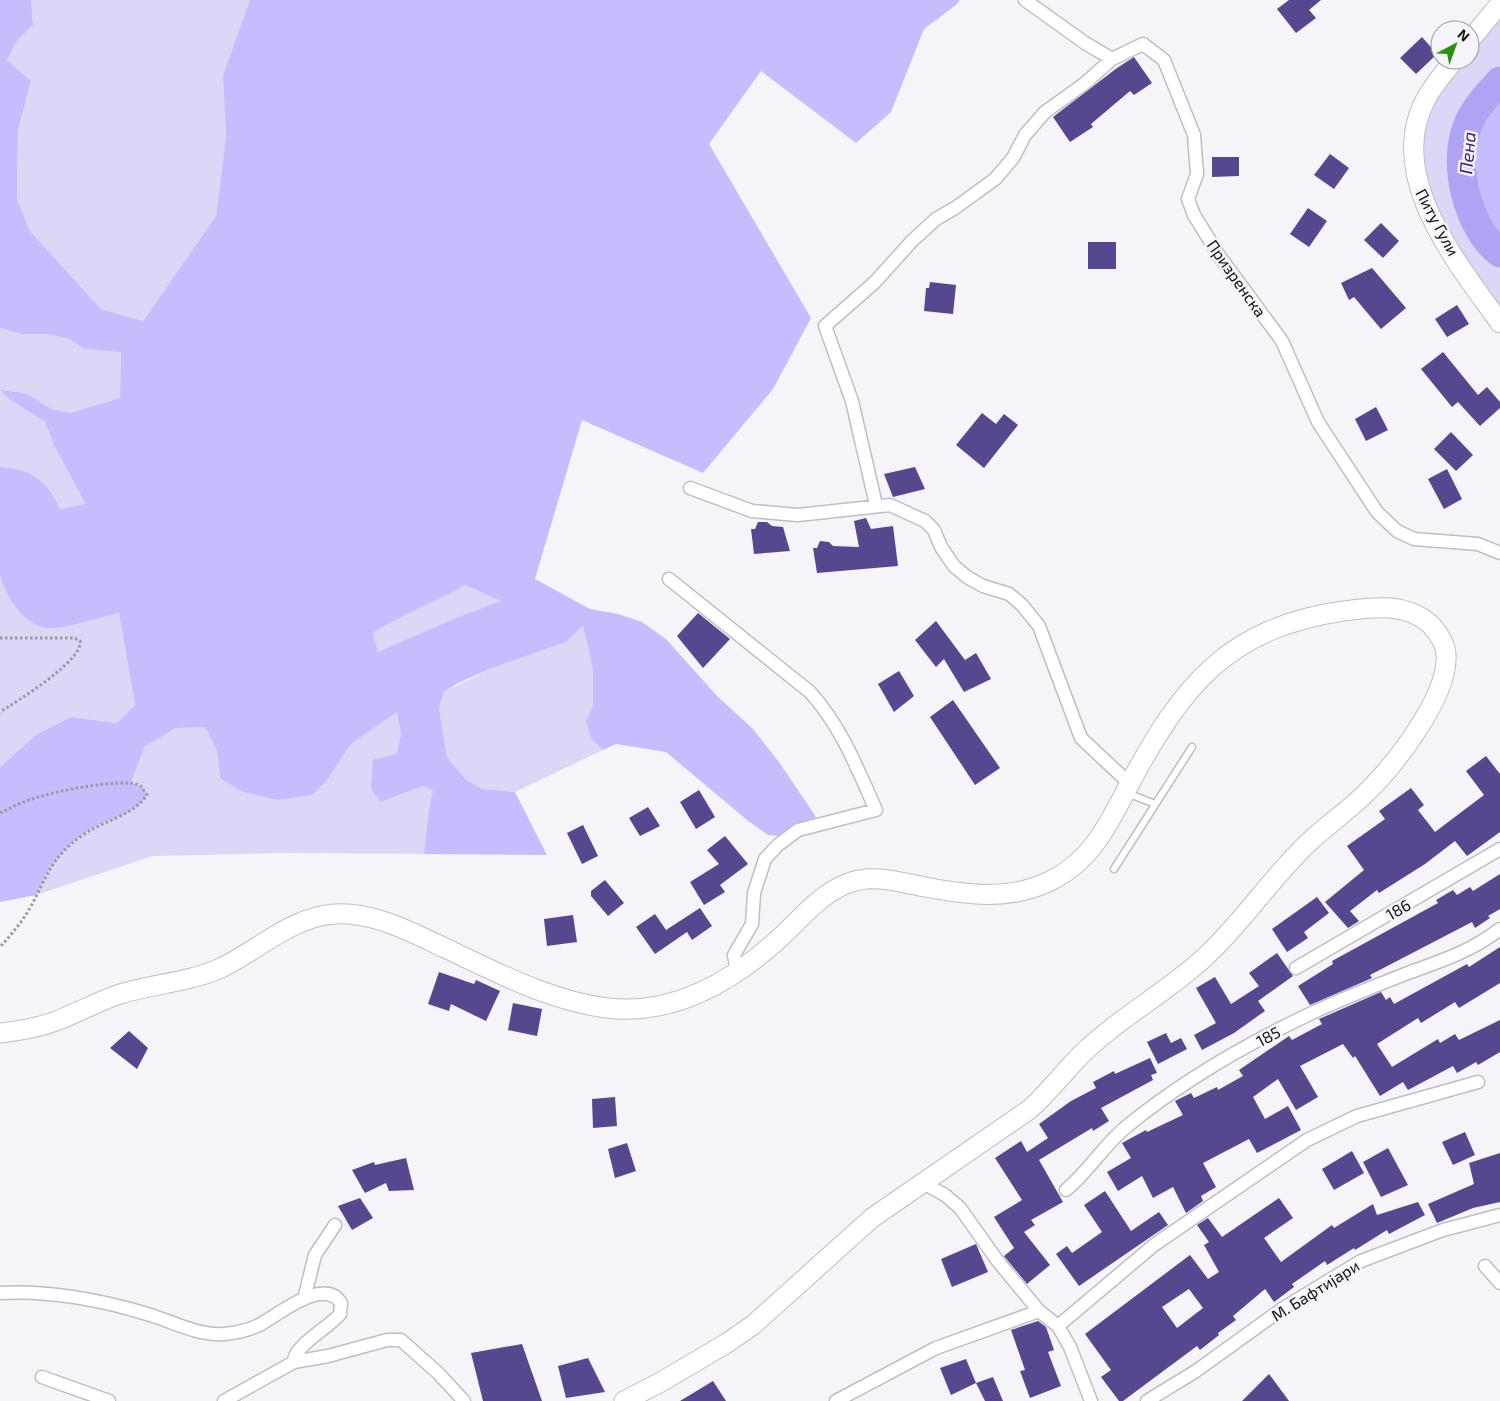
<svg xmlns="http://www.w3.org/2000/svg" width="1500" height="1401" font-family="'Exo 2',sans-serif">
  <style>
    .green { fill: #dbd8f7 }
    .forest { fill: #c6bdfe; fill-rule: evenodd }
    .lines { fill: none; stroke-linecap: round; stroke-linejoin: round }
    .river { stroke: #afa3f3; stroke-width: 29 }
    .building { fill: #56478e; fill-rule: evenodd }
    .lane-casing { stroke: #bfbec3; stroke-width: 9 }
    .street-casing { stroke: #bfbec3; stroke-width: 15 }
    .secondary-casing { stroke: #bfbec3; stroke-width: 21 }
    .path { stroke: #9a999d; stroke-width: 3; stroke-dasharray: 2.5 2.5; stroke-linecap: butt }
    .lane { stroke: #fff; stroke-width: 6 }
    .street { stroke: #fff; stroke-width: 12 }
    .secondary { stroke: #fff; stroke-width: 19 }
    .labels { text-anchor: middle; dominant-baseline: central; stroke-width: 5; stroke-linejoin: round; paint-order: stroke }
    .street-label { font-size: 16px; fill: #0f0e10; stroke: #f5f4f9 }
    .water-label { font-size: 18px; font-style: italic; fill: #3e237d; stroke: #f5f4f9 }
  </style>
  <rect width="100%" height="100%" fill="#f5f4f9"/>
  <path class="green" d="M31,0h219l-27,75 3,63 -10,78 -73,105 -42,-12 -71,-78 -13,-32 1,-69 13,-49 -24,-21 9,-18 17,-17z
    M1500,4c0,13 0,68 0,77 -1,2 -6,6 -8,8 -9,11 -20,24 -25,38 -15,38 1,102 33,126v70l-53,-79 -34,-100 41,-84h16v-20z
    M0,328l21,6h26l23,5 14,10 37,2 -1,47 -50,15 -18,-4 -26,-16 -26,-3 9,9 36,23 9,23 31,60 -25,4c-13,-29 -28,-40 -60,-42z
    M0,576c9,30 25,37 50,52l69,-15 16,92 -18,18 -46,-6 -34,17 -37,33z
    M465,585l37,16 -49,18 -75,33 -5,-19c29,-19 62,-30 92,-48z
    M583,626l10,44v35l-7,16 5,18 12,11 -88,42 -32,-3 -17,-9 -19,-23 -8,-49 5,-16 48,-24 74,-26z
    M397,712l4,22 -19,68 41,-16 10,5 -4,17 -5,46 -136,-1 -135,3 -117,39c20,-48 50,-65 95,-85l9,-25 -9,-3 14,-36 31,-18 29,-1 12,24 3,27 107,2 24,-36z"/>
  <path class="forest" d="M0,0h31l2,25 -17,17 -9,18 24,21 -13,49 -1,69 13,32 71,78 42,12 73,-105 10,-78 -3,-63 27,-75h710l-4,5 -32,24 -33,83 -35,31 -95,-72 -52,73 102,174 -38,71 -70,84 -121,-53 -47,159 55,30 28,5 24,8 24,17 51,57 36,33 26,33 37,55 -35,19 -13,-1 -21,-15 -81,-68 -50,-8 -13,6 -12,-11 -5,-18 7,-16v-35l-10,-44 -17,16 -74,26 -34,15 -14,9 -5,16 8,49 19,23 17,9 32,3 32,63 -123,-1 5,-46 4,-17 -10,-5 -42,16 -10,-13 2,-29 23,-6 5,-20 -4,-22 -46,32 -24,36 -15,15 -35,5 -37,-9 -20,-13 -3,-27 -12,-24 -29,1 -31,18 -14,36 13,6 3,7c-12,17 -30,21 -48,30 -30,15 -50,39 -63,70l-36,7v-135l37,-33 34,-17 46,6 18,-18 -16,-92c-19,4 -50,15 -68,15 -26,0 -45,-31 -51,-52v-109c32,2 47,13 60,42l25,-5 -31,-59 -9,-23 -36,-23 -9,-9 26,3 26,16 18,4 50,-15 1,-46 -37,-3 -14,-10 -23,-5h-26l-21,-6zM465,585l36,16 -48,18 -75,33 -5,-19c29,-19 62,-30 92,-48z
    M1500,99v139c-23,-20 -36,-54 -30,-85 5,-19 19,-38 30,-54z"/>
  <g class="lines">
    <path class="river" d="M1500,81c-12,13 -27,29 -33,46 -15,38 1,102 33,126"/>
  </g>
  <path class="building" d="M1289,0h32l-12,10 7,8 -20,15 -19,-24z
    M1422,37l15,17 -21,20 -16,-16z
    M1134,57l18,26 -18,12 -4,-4 -39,33 2,3 -23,15 -17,-25 64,-49z
    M1330,154l19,14 -15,21 -20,-14z
    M1212,157h27v19l-27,1z
    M1308,208l19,13 -18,26 -19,-13z
    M1381,223l18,18 -16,17 -19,-18z
    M1088,242h28v27h-28z
    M1372,268l34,40 -25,21 -27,-32 -5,3 -8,-17z
    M930,282l26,3 -3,29 -29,-3 2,-23h3z
    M1457,305l12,19 -22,13 -12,-18z
    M1443,352l35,43 9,-8 13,15v6l-20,18 -22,-24 -6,5 -31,-38z
    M1376,407l12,23 -22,11 -11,-22z
    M982,413l14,11 8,-10 14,11 -34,43 -28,-23z
    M1451,432l22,23 -17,16 -22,-22z
    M915,467l10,22 -32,8 -9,-23z
    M1447,469l15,30 -18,10 -16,-30z
    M866,518l5,11 22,-3 5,40 -81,7 -4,-25h4l3,-7 9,1 4,4 26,1 -5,-26z
    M758,522h9l5,4 11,1 7,24 -36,3 -3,-25h4z
    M698,613l32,26 -27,29 -26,-32z
    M936,621l29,39 11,-7 15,26 -27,13 -20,-33 -8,8 -21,-27z
    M899,671l15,25 -20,16 -16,-28z
    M953,700l47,68 -25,17 -45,-68z
    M1486,756l14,18v58l-33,24 -12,-15 -30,23 -46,29 -2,-3 -27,21 9,10 -11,7 -23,-26 39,-32 -17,-24 38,-27 -6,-8 32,-23 13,17 -6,5 17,22 49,-37 -18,-24z
    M699,790l16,27 -19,12 -16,-27z
    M648,807l12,19 -20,10 -11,-18z
    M583,825l15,31 -16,8 -15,-31z
    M725,836l23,28 -28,21 5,7 -21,13 -14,-23 29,-18 -12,-14z
    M1500,874v35l-12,7 2,2 -15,10 -3,-6 -102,53 2,3 -62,27 -12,-19 35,-22 -1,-3 106,-58 -2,-3 17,-10 4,5 13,-8 3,4z
    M605,880l19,23 -16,13 -17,-20v-5z
    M1317,897l12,16 -25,19 4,6 -21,14 -15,-23z
    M700,908l12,18 -20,14 -5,-8 -32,22 -19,-27 19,-13 11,16z
    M573,915l4,27 -30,4 -3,-27z
    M1500,947v36l-41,25 -4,-6 -34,21 -3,-5 -41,26 15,23 46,-28 2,4 15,-9 4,6 41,-20v32l-22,13 -2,-3 -19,11 -4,-7 -45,24 -5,-8 -23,14 -25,-40 -2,2 -10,-14 -43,22 18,31 -22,13 -18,-31 -25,18 12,22 23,-13 13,24 -44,23 -8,-14 -46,24 13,24 -15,9 2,5 -17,12 -13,-26 -20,11 -11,-22 -24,15 -11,-19 24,-14 -9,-15 24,-13 1,2 36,-17 -8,-14 16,-8 3,5 23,-11 1,3 25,-14 -4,-6 50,-34 3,4 30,-16 -3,-5 62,-27 5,8 4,-3 4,7 73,-40 2,3z
    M1277,953l16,23 -35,25 7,10 -31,22 -32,17 -8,-15 22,-12 -20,-35 19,-11 16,27 28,-18 -10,-13z
    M439,972l35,12 2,-4 24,11 -14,30 -35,-17 -2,7 -21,-7z
    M513,1003l29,6 -5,27 -29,-6z
    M129,1031l19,17 -11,21 -27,-21z
    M1166,1033l5,10 10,-5 6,11 -29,15 -11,-22z
    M1150,1058l7,15 -6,2 2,5 -52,28 8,13 -16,10 -1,-3 -53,32 24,42 -32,18 4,5 -11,7 26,33 -23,19 -23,-28 10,-8 -20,-31 28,-17 -27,-42 26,-17 6,11 21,-14 -9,-14 32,-23 25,-13 -3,-6 21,-11 1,3z
    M615,1097l2,29 -24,2 -1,-29z
    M1465,1132l10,23 -22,10 -11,-23z
    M627,1143l9,28 -21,7 -7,-29z
    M1388,1148l20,37 -27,12 -18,-35z
    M1352,1151l12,22 -30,17 -12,-21z
    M1500,1153v49l-27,6 -36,15 -9,-19 46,-20 -5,-21z
    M406,1158l8,32 -25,1 -3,-8 -21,10 -13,-23 22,-8 1,3z
    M1105,1191l26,40 28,-19 9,13 -89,61 -23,-32 11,-8 5,7 30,-21 -18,-27z
    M360,1198l13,20 -21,12 -14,-24z
    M1279,1198l14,20 -29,20 17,24 51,-37 2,3 39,-24 4,11 41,-13 7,13 -36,19 -2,-4 -32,20 -1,-2 -27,17 -2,-4 -33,23 2,3 -20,15 -9,-13 -32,27 3,4 -18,13 1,2 -19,15 -3,-4 -74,55h-4l-18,-24 10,-7 -26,-36 105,-79 18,24 11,-7 -15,-27 5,-3 -12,-17 11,-7 14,19zM1189,1289l14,19 -26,20 -15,-21z
    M976,1244l12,28 -36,15 -11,-28z
    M1038,1321l8,6 8,23 -6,2 13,34 -31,12 -10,-27 5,-1 -14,-40z
    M522,1344l20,57h-59l-12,-48z
    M588,1358l17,34 -39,6 -8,-32z
    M966,1359l10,24 -25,12 -11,-27z
    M1269,1374l20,27h-47z
    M993,1377l10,24h-18l-9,-18z
    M713,1381l13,20h-46z"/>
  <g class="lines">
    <defs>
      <path id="lane" d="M1127,793l28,11
        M1114,869l78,-122"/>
      <path id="street" d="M1025,0l60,43 27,16 31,-15 21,16 30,75 3,39 -9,25 6,16 26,42 62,84 36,81 59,90 20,19 17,8 64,5 22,9
        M690,488l62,23 46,4 92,-10 35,16 9,9 7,17 13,19 13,11 16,9 26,8 13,11 17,21 42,112 49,46
        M876,505l-24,-104 -27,-75 50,-44 37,-41 24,-22 19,-11 40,-29 18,-21 12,-23 20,-23 39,-28 28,-25
        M669,579l141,113c31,34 47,76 66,118l-78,20 -20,15 -13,14 -11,34 -2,31 -18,31 3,18
        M1296,968l204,-119
        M923,1183l22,12 15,13 37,52 42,51 19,15 12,21 21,54
        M1066,1190c24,-20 37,-44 60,-63 56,-46 122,-84 188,-115 30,-14 63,-27 94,-39 33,-12 64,-22 92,-44
        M1485,1266l15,17
        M0,1293c47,-3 102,7 147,21 25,7 50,22 77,20 11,-1 22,-3 33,-8 18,-8 66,-51 84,-23l-1,11c-9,12 -48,33 -46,48l34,-6 59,-16h14l37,33 26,28
        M304,1299l11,-44 20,-30
        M1058,1326l96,-81 153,-105 50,-24 121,-34
        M42,1377l67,24
        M224,1401l70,-39
        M836,1401l100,-53 103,-37
        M1147,1401l49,-30 86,-62 79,-48 82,-31 57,-15"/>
      <path id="secondary" d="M1470,40l30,-36
        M1454,60c-9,12 -20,24 -27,37 -44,78 30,165 73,226
        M0,1033c19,-2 38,-5 56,-12 22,-8 42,-20 64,-27 33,-10 70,-12 101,-26 39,-19 70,-51 114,-54 39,-2 76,18 110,34 51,24 105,53 162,60 68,8 128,-28 176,-73 19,-18 38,-41 63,-51 26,-11 53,-2 79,3 43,8 84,14 125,-6 42,-20 59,-58 79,-96 53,-99 98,-157 214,-174 30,-4 64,-9 88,14 7,8 15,19 15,30 3,41 -52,111 -80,138 -19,19 -42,34 -61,53 -36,35 -64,78 -101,112 -37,34 -82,58 -118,92 -20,19 -36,41 -56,59l-158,109 -119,107 -26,18 -66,39 -37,19"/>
    </defs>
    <use href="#lane" class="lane-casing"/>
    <use href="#street" class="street-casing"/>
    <use href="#secondary" class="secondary-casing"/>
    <path class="path" d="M0,638h74l6,3c4,19 -64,61 -80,71
      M0,813c11,-5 21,-11 32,-14 24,-8 86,-21 108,-14l7,10c-15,22 -46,26 -67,42 -30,22 -33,40 -50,71 -8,14 -19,27 -30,39"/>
    <use href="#lane" class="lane"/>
    <use href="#street" class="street"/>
    <use href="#secondary" class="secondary"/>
  </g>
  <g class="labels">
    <g class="street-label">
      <text transform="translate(1438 222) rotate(62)">Питу Гули</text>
      <text transform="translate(1237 278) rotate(55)">Призренска</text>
      <text transform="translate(1398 909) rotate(-30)">186</text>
      <text transform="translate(1268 1036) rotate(-28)">185</text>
      <text transform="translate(1315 1290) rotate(-32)">М. Бафтијари</text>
    </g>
    <g class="water-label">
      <text transform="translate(1467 153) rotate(-85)">Пена</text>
    </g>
  </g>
  <g transform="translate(1455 45) rotate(41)"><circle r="24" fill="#f5f4f9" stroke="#99989c"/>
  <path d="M0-4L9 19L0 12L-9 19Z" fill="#2c9112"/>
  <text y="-8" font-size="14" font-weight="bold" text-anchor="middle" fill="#0f0e10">N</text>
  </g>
</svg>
